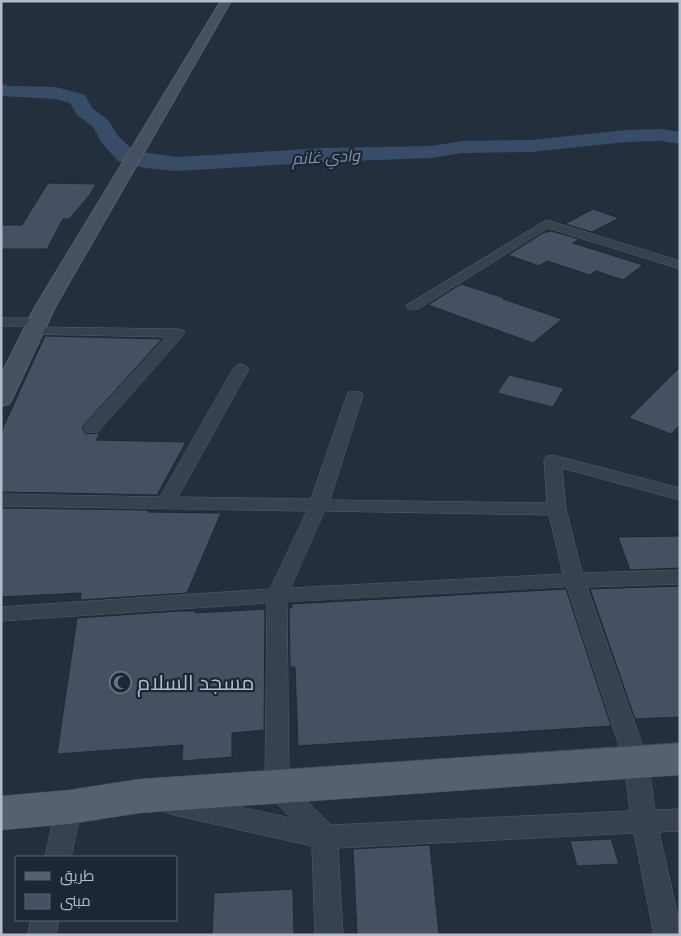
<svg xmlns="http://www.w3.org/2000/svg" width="681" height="936" font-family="Raleway,Cairo,sans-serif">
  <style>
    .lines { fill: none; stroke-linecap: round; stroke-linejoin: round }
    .river { fill: #394c67; fill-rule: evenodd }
    .building { fill: #455162; stroke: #1f2835 }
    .street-casing { stroke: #565f6c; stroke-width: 1 }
    .secondary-casing { stroke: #565f6c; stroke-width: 2 }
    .primary-casing { stroke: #414a57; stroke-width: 1 }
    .street { fill: #38414e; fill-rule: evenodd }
    .secondary { fill: #465061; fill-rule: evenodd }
    .primary { fill: #56606e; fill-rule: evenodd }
    .labels { text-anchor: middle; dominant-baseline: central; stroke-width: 4.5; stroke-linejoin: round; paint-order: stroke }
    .far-water-label { font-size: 16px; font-style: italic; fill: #7c92b1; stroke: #1d2633 }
    .near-poi-label { font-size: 21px; fill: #b4bcc9; stroke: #1d2633; text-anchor: start }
  </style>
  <rect width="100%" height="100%" fill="#242f3e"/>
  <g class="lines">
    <path class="river" d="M1,83l7,3 48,1 29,8 7,13 16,12 10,16 16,15 43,6 148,-9 106,-2 32,-5 68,-1 95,-10 35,-1 19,3v12l-19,-3 -35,1 -95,10 -68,1 -32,5 -106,4 -148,9 -32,-3 -27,-7 -16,-18 -9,-16 -16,-12 -7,-12 -15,-4 -54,-3z"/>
  </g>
  <path class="building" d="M48,183l48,1 -7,12 -20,23h-6l-16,30h-46v-24h21z
    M593,209l26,9 -27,14 -27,-8z
    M551,231l28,8 -6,4 70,22 -20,15 -27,-9 -6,4 -43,-14 -8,5 -31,-11 35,-22z
    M461,284l43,14 -1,1 59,20 -29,24 -105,-38z
    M45,336l117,3 -80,88 4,7 14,-1 -4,7 90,2 -29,53 -156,-3v-60z
    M680,367v58l-9,9 -42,-16z
    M509,375l55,13 -11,19 -56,-14z
    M1,508l148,2 -1,2 73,1 -34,80 -107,7 1,-7 -80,4z
    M680,536v32l-50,2 -12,-33z
    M680,586v131l-45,2 -45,-130z
    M566,589l45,137 -313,20 -3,-79h-5l-1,-59h3v-4z
    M265,609l-1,121 -32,3v24l-50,4 1,-16 -126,9 20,-136 102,-7h17l-1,2z
    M611,839l8,25 -42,2 -7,-25z
    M430,845l9,90h-82l-4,-86z
    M293,889l1,46h-82l2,-42z"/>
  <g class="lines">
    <defs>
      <path id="street" d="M547,220l133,41v8l-132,-41 -130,81h-10l-2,-3z
        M1,318h37l5,1 2,3 -2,3 -5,1h-37z
        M34,327l144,2 5,1 2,3 -87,99h-12l-2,-4 2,-4 80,-87 -137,-3 -2,-3 2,-3z
        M241,364l5,2 3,3 -71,128 133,2 36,-104 2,-3h12l2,3 -33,105 217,3 -3,-43 3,-4 6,-1 127,33v12l-118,-32 4,41 16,64 98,-3v14l-93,3 61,174 7,49 25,-1v22l-21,1 21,93v10h-26l-20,-102 -296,15 5,87h-28l-3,-89 -138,-31 -9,-3 -4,-8 4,-8 9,-3 117,25 -23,-24 -3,-7 2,-184 -266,18v-14l269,-18 37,-78 -306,-5v-12l159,3 73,-128 3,-3zM325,511l224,4 14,59 -272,14zM567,587l57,174 6,50 -299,14 -42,-42 -2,-181z
        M69,796l9,3 4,8 -11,50h-26l11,-50 4,-8z
        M31,920h28l-3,15h-28z"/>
      <path id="secondary" d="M221,1h10l-176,306 -43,92 -3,5 -8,2v-31l34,-68z"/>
      <path id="primary" d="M680,743v32l-540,38 -71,11 -68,6v-34l68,-6 71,-11z"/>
    </defs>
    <use href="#street" class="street-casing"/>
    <use href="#secondary" class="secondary-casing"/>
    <use href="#primary" class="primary-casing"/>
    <use href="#street" class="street"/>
    <use href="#secondary" class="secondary"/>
    <use href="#primary" class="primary"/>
  </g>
  <defs>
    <symbol id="mosque-ring" viewBox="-11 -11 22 22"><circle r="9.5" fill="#1d2633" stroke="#6b7280" stroke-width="1.5"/><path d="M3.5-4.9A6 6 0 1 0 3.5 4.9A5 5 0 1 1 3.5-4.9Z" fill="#6b7280"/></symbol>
  </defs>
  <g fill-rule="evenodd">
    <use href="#mosque-ring" x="108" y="670" width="25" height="25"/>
  </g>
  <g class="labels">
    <g class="far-water-label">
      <text transform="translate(326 157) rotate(-3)">وادي غانم</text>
    </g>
    <g class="near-poi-label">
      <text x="137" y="682">مسجد السلام</text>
    </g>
  </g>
  <rect width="681" height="936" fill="none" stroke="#b4bcc9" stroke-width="5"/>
  <rect x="15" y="856" width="162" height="65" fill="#1d2633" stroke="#59626f"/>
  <rect x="25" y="872" width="25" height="8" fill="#56606e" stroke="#59626f"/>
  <text x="60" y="881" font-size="15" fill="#b4bcc9">طريق</text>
  <rect x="25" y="894" width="25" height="15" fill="#455162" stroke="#59626f"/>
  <text x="60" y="906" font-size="15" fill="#b4bcc9">مبنى</text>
</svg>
